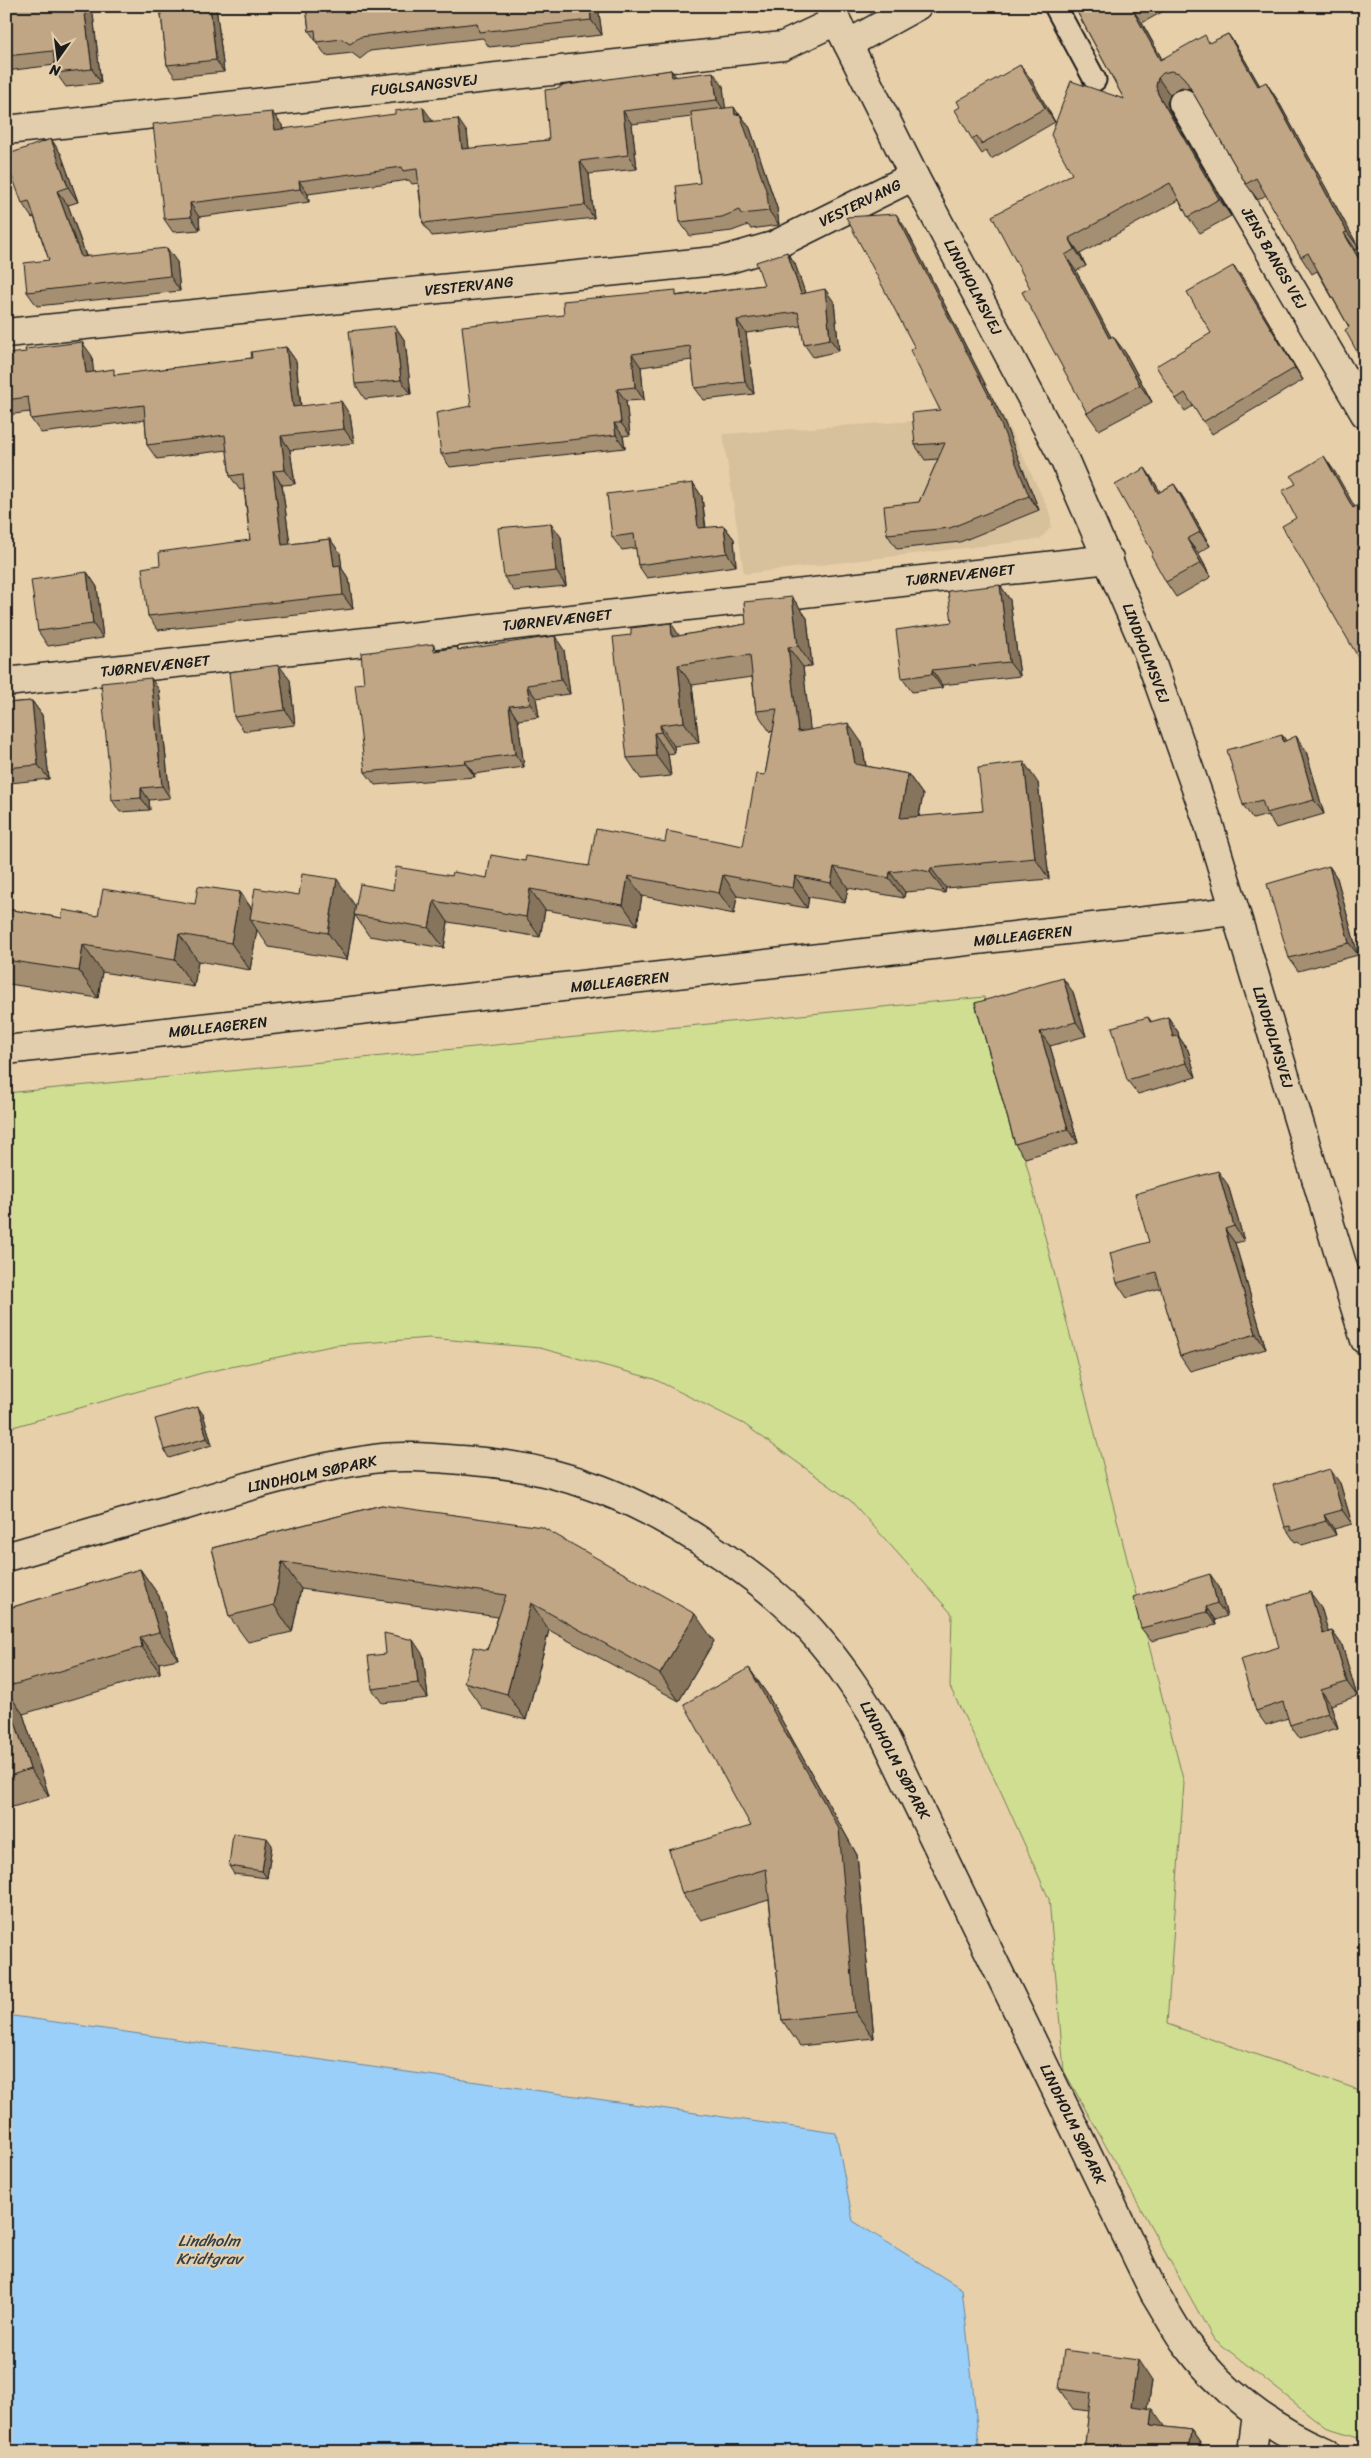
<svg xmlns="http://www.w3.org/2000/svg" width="1371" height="2458" font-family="Sriracha,sans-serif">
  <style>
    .built { fill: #d7c09c }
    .green { fill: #cfde91; stroke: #767d56 }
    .water { fill: #99cff8; stroke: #6787a0 }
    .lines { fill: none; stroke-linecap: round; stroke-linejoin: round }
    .lane-casing { stroke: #1c1c1c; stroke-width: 25 }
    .street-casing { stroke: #1c1c1c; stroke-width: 31 }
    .secondary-casing { stroke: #1c1c1c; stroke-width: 31 }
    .lane { stroke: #e2ceac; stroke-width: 21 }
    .street { stroke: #e2ceac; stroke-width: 28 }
    .secondary { stroke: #e2ceac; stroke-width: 28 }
    .wall { fill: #a58f72; stroke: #1c1c1c }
    .shaded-wall { fill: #86745c; stroke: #1c1c1c }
    .building { fill: #c0a684; stroke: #1c1c1c }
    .labels { text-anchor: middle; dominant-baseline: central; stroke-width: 5; stroke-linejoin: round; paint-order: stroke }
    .street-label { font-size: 15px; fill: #1c1c1c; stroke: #e2ceac }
    .water-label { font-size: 16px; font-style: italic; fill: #354048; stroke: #e2ceac }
  </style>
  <rect width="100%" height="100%" fill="#e7cfaa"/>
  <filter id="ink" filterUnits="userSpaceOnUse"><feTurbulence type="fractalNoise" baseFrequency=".02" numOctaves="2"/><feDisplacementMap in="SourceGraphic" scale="10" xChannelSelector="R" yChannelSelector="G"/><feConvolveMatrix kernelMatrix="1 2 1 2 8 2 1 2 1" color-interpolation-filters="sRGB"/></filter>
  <g filter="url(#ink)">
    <path class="built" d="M1003,415l48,100v12l-11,12 -296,35 -21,-140z"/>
    <path class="green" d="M984,997l200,786 -17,241 198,68v347l-40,-12 -112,-89 -149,-267 -15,-172 -47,-105 -52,-107 2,-73 -101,-113 -107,-77 -90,-45 -114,-31 -110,-10 -94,7 -134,28 -196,56v-336z"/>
    <path class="water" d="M6,2015l830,118 17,88 109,68 18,163h-974z"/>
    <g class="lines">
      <defs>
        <path id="lane" d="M1055,6l40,74"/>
        <path id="street" d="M848,44l69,-38
          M1183,103l182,311
          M6,130l777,-84 53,-25
          M6,333l719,-73 48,-14 141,-70
          M6,682l1103,-123
          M6,1050l1228,-139
          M6,1557c60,-17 120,-35 180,-52 62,-19 123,-37 187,-46 28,-4 60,-1 89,1 104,7 179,39 264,98 32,22 64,47 89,77 24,27 44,58 63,88l276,569c10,16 19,33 30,49 36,49 86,88 142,111
          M1252,2452l5,-38"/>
        <path id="secondary" d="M829,6l85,170 151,285 83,192 61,172 156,515"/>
      </defs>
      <use href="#lane" class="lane-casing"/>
      <use href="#street" class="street-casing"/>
      <use href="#secondary" class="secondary-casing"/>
      <use href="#lane" class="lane"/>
      <use href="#street" class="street"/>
      <use href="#secondary" class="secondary"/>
    </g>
    <path class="wall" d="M6,6l87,8 8,69 -35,4 -10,-14 -1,-8 -49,6z
      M160,6h56l8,66 -49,5 -8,-12z
      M306,6h292l4,29 -113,12 -6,-9 -113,13 -10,8 -8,-6 -26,3 -17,-25z
      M1074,6h99l-31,17 20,36 48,-16 18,-9 11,16 21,36 17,13 82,149 -3,2 -7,77 -32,-56 -5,3 -11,-17 -35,-62 -8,5 -12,-16 -54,-93 -2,-2 -8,-2 -7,3 -5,5 -3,8 2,7 62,106 -31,17 -12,-16 -9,-17 -99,54 6,12 -10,5 35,66 14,15 27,50 -53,28 -12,-17 -57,-125 42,-114 52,-75z
      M671,70l4,6 48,10 2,22 15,6 10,14 27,80 2,17 -28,4 -3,-4 -16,6 -42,5 -10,-14 20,-39 -8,-66 -60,7 5,45 -48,5 5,44 -162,18 -9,-13 -5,-40 -6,1 -3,-4 -101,14 1,8 -110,15 1,13 -27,2 -9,-13 118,-94v4l150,-9v2l35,10 2,17 80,-9 11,-52z
      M1031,79l24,43 -64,37 -5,-8 -4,3 -10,-15z
      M51,139l10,15 17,48 -10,3 18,51 91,6 3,29 -143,15 -10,-14 22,-32 -15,-43 -2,1 -10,-15z
      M906,229l96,188 37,93 -79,32 -63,7 -10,-15 32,-32 19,-43 -13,1 -10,-15 25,-35 -25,-62z
      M787,252l8,12 10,29 29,9 5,49 -26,6 -9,-13 -3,-18 -55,7 8,61 -50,6 -9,-12 -3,-28 -51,7 3,33 -18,1 4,34 -7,1 2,12 -175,19 -9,-13 30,-48 93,-91 116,-20 84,-10z
      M1233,266l9,11 61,103 -91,54 -19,-28 -8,5 -9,-12 35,-66z
      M395,326l10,15 6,53 -46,5 -10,-15z
      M286,347l10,14 5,45 49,9 4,28 -64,7 5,34 -13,1 8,59 40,-5 10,14 2,16 7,10 4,30 -195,21 -10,-14 12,-51 90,-25 -6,-51 -4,1 -10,-14 -3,-26 -70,9 -10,-14 -2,-25 -104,13 -10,-14 -1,-7 -24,3v-61l86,2 1,16 24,3 135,-17z
      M1145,468l10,15 5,9 14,-8 10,15 26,47 -12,7 13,24 -35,20 -10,-15 -13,-29z
      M693,483l9,14 4,31 18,-2 10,13 2,27 -89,12 -9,-13 -2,-17 -14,2 -10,-13z
      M561,537l5,49 -52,5 -10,-14z
      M87,572l10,15 6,51 -55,8 -10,-15z
      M1000,585l10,15 10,76 -78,9v3l-30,4 -10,-14 50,-56z
      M792,597l15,21 5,48 -9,1 7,63 52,13 4,23 42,8 15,21 -4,22 64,-6 55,-28 11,96 -103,9 -1,5 -15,-3 -25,2 -1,6 -56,-10 -3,15 -36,-6 -2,11 -70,-12 -3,18 -92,-18 -5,29 -92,-15 -5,27 -92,-15 -4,26 -75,-12 -14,-21 -8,45 -78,-13 -12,-17 -7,40 -52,-9 -4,26 -92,-15 -4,26 -89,-14 -3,16v-91l56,9 36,-2 97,-12 45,-12 12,17 104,-3 37,-16 59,-14 35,2 38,-17 64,5 76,-24 78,4 22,-71 8,-44 -3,1 -14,-21 -4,-34 -60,8 7,58 -25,3 1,7 -7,1 3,22 -30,3 -14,-21 52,-122 67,-12z
      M433,644l4,6 20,-3 2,3h105l6,44 -34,4 3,19 -21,3 6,47 -50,7 1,3 -100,8 -10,-13 -1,-89z
      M290,680l5,45 -51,6 -10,-14z
      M159,690l11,108 -21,2 1,10 -30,2 -8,-12z
      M32,701l10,14 7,64 -39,4 -2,-4h-2v-76z
      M1282,735l4,6 20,10 18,63 -48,14 -8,-13 -15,4 -10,-14z
      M1329,866l8,12 21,77 -60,16 -9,-13z
      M1073,992l13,44 -36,10 28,97 -53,15 -10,-14 -40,-141z
      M1148,1017l4,5 16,-5 10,15 1,5 9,13 8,27 -58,17 -11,-14z
      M1228,1185l16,56 -9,2 31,106 -76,22 -10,-15 -19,-68 -34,10 -10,-15 32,-41z
      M203,1414l9,31 -43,13 -5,-8z
      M1340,1483l12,41 -18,5 2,6 -34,10 -4,-4 -3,1 -10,-15z
      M382,1505l332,136 -35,60 -130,-71 -23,90 -43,-11 -19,-27 23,-32 11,-33 -197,-28 -9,43 -44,10 -19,-26 -17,-68z
      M140,1569l19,27 19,63 -19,4 1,10 -137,41 26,82 -43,13v-200z
      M1219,1587l8,29 -12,4 1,5 -65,16 -10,-13z
      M1321,1607l7,25 4,-1 10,14 15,51 -26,9 7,23 -38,11 -10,-14 -2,-7 -22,7 -10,-14 23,-64z
      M423,1655l5,43 -46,5 -10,-14z
      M749,1668l18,26 90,161 17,183 -74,8 -18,-26 -13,-120 -68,20 -19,-26 69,-68z
      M272,1845l-5,33 -33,-4 -5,-8z
      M1152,2381l-4,27 17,19 26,3 14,20v2h-121l5,-41 -16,-2 -14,-20z"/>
    <path class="shaded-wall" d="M84,6h4l5,8 8,69 -9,-14z
      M210,6h6l8,66 -8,-12z
      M590,6h8l4,29 -11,-15z
      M1131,7l11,16 27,49 -9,-12z
      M1228,34l11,16 31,53 -12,-17z
      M1020,65l11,14 24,43 -10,-14z
      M671,70l9,13 -8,-6z
      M713,72l10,14 3,27 -9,-13z
      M1158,78l12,17 -3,8 2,7 62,106 -12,-17 -61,-105 -2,-8z
      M1266,82l11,17 82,149 -12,-16z
      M423,107l9,13 2,15 -9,-13z
      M734,107l7,11 -1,-4 10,14 27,80 2,17 -10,-14 -34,-96z
      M623,111l9,13 5,45 -9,-14z
      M272,112l10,13 2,18 -9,-13z
      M458,119l9,13 4,31 -9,-14z
      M51,139l10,15 17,48 -10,-15z
      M580,161l9,13 5,44 -9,-13z
      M299,181l9,13 1,8 -9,-13z
      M57,191l11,14 23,66 -10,-14z
      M190,203l9,14 1,13 -9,-13z
      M896,214l10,15 96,188 37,93 -10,-14z
      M1344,233l12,17 9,16v4z
      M1069,238l11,16 6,12 -11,-17z
      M167,248l10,14 3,29 -10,-15z
      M787,252l8,12 15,43 -9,-13z
      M1065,255l11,16 44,83 -11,-16z
      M1233,266l9,11 61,103 -8,-12z
      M825,289l9,13 5,49 -9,-12z
      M737,320l9,13 8,61 -9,-12z
      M395,326l10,15 6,53 -10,-14z
      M1113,336l12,16 27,50 -12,-17z
      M82,342l10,14 3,31 -9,-14z
      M286,347l10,14 6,60 -9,-14z
      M632,354l9,13 3,33 -9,-13z
      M617,389l9,12 4,34 -9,-12z
      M341,401l9,14 4,28 -10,-14z
      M614,423l9,13 2,12 -9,-13z
      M281,436l9,14 5,34 -10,-14z
      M1324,456l11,16 29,51 -11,-15z
      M1145,468l10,15 14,24 -11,-14z
      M273,471l9,14 10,74 -10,-14z
      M693,483l9,14 5,45 -9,-14z
      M1174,484l10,15 26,47 -10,-14z
      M551,523l10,14 5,49 -10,-15z
      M724,526l10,13 2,27 -9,-13z
      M330,539l10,14 2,16 7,10 4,30 -10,-14 -9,-29z
      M1187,539l11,14 13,24 -10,-14z
      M87,572l10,15 6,51 -10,-14z
      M1000,585l10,15 10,76 -11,-14z
      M792,597l15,21 5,48 -14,-20z
      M671,623l14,21 -13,-7z
      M555,636l9,14 6,44 -9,-14z
      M788,647l15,20 10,86 -15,-21z
      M279,665l11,15 5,45 -10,-15z
      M678,665l14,20 7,58 -15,-21z
      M932,670l10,15v3l-10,-14z
      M151,678l8,12 11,108 -8,-12z
      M527,685l9,13 3,19 -9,-13z
      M32,701l10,14 7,64 -11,-14z
      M509,706l9,14 6,47 -9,-13z
      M848,723l14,20 7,42 -14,-21z
      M660,725l14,21 1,7 -14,-21z
      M654,733l14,21 3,22 -15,-20z
      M1282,735l10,14 -9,-7z
      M1296,736l10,15 18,63 -10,-14z
      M465,761l9,13 1,3 -10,-14z
      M1024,762l14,21 11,96 -14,-21z
      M908,774l15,21 -9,44 -14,-21z
      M141,788l8,12 1,10 -9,-12z
      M1329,866l8,12 21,77 -9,-12z
      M834,867l14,21 -3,15 -14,-20z
      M931,868l15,20 -1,5 -15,-21z
      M890,872l15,20 -1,6 -15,-20z
      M723,875l14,21 -3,18 -15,-21z
      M628,876l14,20 -5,29 -14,-20z
      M795,876l14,21 -2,11 -14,-20z
      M337,879l19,28 -9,53 -19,-27z
      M530,889l15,21 -5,27 -14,-20z
      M240,892l19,28 -9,-1 7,11 -7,40 -19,-27z
      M434,901l14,21 -4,26 -15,-20z
      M179,934l19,27 -4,26 -19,-27z
      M83,945l19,27 -4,26 -19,-27z
      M1063,978l10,14 13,44 -10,-14z
      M6,980l3,4 -3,16z
      M1168,1017l10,15 1,5 9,13 8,27 -10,-14 -13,-26z
      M1040,1032l10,14 28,97 -10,-14z
      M1218,1171l10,14 16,56 -10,-15z
      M1225,1229l10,14 31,106 -10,-15z
      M198,1407l5,7 9,31 -5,-7z
      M1330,1469l10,14 12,41 -10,-14z
      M1324,1515l10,14 2,6 -10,-14z
      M282,1562l19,27 -9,43 -18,-27z
      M140,1569l19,27 19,63 -19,-27z
      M1210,1574l9,13 8,29 -10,-13z
      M1310,1592l11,15 12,41 -10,-14z
      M531,1603l18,27 -23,90 -19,-26z
      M1206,1607l9,13 1,5 -9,-13z
      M695,1614l19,27 -35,60 -19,-27z
      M1332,1631l10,14 15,51 -10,-14z
      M140,1637l19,26 1,10 -18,-26z
      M413,1640l10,15 5,43 -10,-15z
      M749,1668l18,26 90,161 17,183 -19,-26z
      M6,1690l17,24 26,82 -19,-27 -24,-76z
      M1321,1690l10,15 7,23 -10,-15z
      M267,1838l5,7 -5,33 -5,-7z
      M1138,2360l14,21 -7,46 -14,-21z
      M1153,2409l14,20 -16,-4z
      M1191,2430l14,20v2h-17z"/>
    <path class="building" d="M6,6h78l8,63 -36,4 -3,-22 -47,5z
      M160,6h50l6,54 -49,5z
      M306,6h284l1,14 -112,12 -2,-9 -117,14 -10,7 -8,-5 -26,3 -1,-12 -6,1z
      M1074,6h57v1l29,53 45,-25 4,8 19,-9 30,52 8,-4 81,150 -3,1 21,37v96l-20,-36 4,-3 -41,-74 -7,4 -45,-79 -10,6 -61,-105 -6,-6 -8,-2 -8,2 -5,5 -2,8 2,8 61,105 -31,18 -18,-34 -101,55 6,11 -10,6 44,83 4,-2 27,49 -53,28 -65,-121 8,-4 -38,-72 80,-42 -21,-39 20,-54 53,18z
      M1354,6h11v20z
      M1020,65l25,43 -64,36 -4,-8 -5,3 -17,-29 5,-3 -3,-6z
      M671,70l1,7 41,-5 4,28 -94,11 5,44 -48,6 5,44 -162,18 -6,-54 -14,2 -1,-4 -103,14 1,8 -110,14 1,14 -27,2 -11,-95 119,-12 3,18 120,-16v-3l28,-4 2,15 33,-3 4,30 87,-9 -4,-50 15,-2v-2z
      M734,107l1,8 5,-1 27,79 2,18 -28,3 -2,-4 -17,7 -42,5 -4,-36 24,-3 -9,-71z
      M51,139l17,48 -11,4 24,66 86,-9 3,28 -143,16 -3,-29 25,-3 -20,-59 -7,2 -16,-43v-5z
      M896,214l96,188 37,94 -79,32 -63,6 -3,-28 35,-4 26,-59 -30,2 -3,-32 28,-3 -30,-60 5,-2 -69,-131z
      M787,252l14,42 24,-5 5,50 -26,5 -6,-32 -61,8 8,62 -50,6 -5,-42 -58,8 3,33 -18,2 4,34h-7l2,12 -175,19 -5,-41 35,-7 -9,-80 102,-11 -1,-14 113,-11v6l88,-11 -8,-23z
      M1233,266l62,102 -92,54 -18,-29 -9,6 -20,-33 55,-33 -24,-41z
      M395,326l6,54 -46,4 -6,-53z
      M82,342l4,31 28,-4v6l138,-17 -1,-6 35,-5 7,60 48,-6 3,28 -63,7 4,34 -12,1 9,74 48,-6 4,27 6,-1 3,30 -195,21 -6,-48 18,-3 -1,-13 91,-12 -7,-66 -13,2 -5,-41 -78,10 -3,-40 -113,14 -3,-22 -22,3v-46l20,-2 -1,-3z
      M1324,456l29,52 12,-7v168l-83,-143 14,-8 -14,-27 14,-7 -5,-8z
      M1145,468l13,25 16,-9 26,48 -13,7 14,24 -35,19 -15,-27 2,-2 -38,-68z
      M693,483l5,45 26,-2 3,27 -89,12 -4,-31 -22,3 -5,-43z
      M551,523l5,48 -52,6 -6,-49z
      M87,572l6,52 -55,7 -7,-51z
      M1000,585l9,77 -77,8v4l-30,4 -6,-48 56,-8 -4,-31z
      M792,597l6,49 -10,1 10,85 50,-9 7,41 53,10 -8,44 83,-7 -5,-43 46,-6 11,96 -104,10 -1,4 -14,-3 -26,3 -1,6 -55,-11 -3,16 -36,-7 -2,12 -70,-13 -4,18 -91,-17 -5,29 -93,-16 -4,28 -92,-16 -5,27 -75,-13 6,-31 33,6 3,-23 56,9 1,-4 34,6 4,-23 34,6 1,-5 63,10 7,-37 69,13 2,-11 76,15 13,-72 9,1 12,-66 -21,2 -6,-56 -72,10 6,57 -24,3 1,7 -7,1 2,23 -29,2 -14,-121 18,-2v-7l40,-5 1,14 74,-13 -2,-22z
      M555,636l6,44 -34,5 3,19 -21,2 6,48 -50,7v2l-100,9 -10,-88 9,-1 -3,-30 72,-9 1,7 23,-4 1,3z
      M279,665l6,45 -51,7 -5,-45z
      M151,678l11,108 -21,2v10l-29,2 -11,-117z
      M32,701l6,64 -32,3v-65z
      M1282,735l1,7 13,-6 18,64 -48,13 -4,-13 -19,5 -16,-55z
      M1329,866l20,77 -60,15 -22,-74z
      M302,874l35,5 -9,54 -78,-14 5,-31 44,7z
      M198,886l42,6 -9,51 -52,-9 -4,26 -92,-15 -4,26 -73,-11v-51l56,9 1,-8 35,6 5,-27 92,15z
      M1063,978l13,44 -36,10 28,97 -53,15 -40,-141z
      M1148,1017l2,5 18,-5 5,20 5,-1 8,27 -59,17 -15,-53z
      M1218,1171l16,55 -9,3 31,105 -76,22 -24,-84 -39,11 -7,-30 39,-11 -14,-48z
      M198,1407l9,31 -43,12 -9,-31z
      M1330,1469l12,41 -18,5 2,6 -35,10 -1,-5 -5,1 -12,-42z
      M382,1505l160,22 153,87 -35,60 -129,-71 -24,91 -43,-12 10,-35 13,3 19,-55 -224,-33 -8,43 -45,11 -17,-68z
      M140,1569l19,63 -19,5 2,10 -136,40v-78z
      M1210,1574l7,29 -11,4 1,5 -66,16 -8,-31z
      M1310,1592l13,42 9,-3 15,51 -26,8 7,23 -38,12 -7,-23 -27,9 -16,-52 39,-12 -12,-41z
      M384,1633l29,7 5,43 -46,6 -4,-33 18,-2z
      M749,1668l90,161 16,183 -73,8 -16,-151 -84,25 -13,-44 82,-24 -67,-122z
      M6,1693l24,76 -24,8z
      M233,1833l34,5 -5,33 -33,-5z
      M1064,2350l74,10 -7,46 22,3 -2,16 40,5 -3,22h-104l7,-59 -32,-4z"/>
  </g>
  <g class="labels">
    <g class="street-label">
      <text transform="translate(424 85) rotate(-6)">FUGLSANGSVEJ</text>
      <text transform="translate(860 203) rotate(-26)">VESTERVANG</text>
      <text transform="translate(1274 258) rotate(60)">JENS BANGS VEJ</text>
      <text transform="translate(469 286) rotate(-6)">VESTERVANG</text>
      <text transform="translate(973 287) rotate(62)">LINDHOLMSVEJ</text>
      <text transform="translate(960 575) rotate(-6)">TJØRNEVÆNGET</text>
      <text transform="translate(557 620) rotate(-6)">TJØRNEVÆNGET</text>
      <text transform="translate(1146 653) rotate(69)">LINDHOLMSVEJ</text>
      <text transform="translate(155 666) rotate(-6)">TJØRNEVÆNGET</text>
      <text transform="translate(1023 936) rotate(-6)">MØLLEAGEREN</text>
      <text transform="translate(620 982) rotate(-6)">MØLLEAGEREN</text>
      <text transform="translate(218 1027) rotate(-6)">MØLLEAGEREN</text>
      <text transform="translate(1273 1037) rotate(73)">LINDHOLMSVEJ</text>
      <text transform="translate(312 1474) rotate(-12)">LINDHOLM SØPARK</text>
      <text transform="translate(895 1760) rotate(62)">LINDHOLM SØPARK</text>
      <text transform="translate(1073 2124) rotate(64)">LINDHOLM SØPARK</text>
    </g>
    <g class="water-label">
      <text x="209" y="2240">Lindholm<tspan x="209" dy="18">Kridtgrav</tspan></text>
    </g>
  </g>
  <rect width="1371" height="2458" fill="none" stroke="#e2ceac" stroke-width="25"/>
  <rect x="12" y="12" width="1346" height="2433" fill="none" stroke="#1c1c1c" stroke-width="2" filter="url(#ink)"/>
  <g transform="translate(58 58) rotate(194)" stroke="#e2ceac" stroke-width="4" paint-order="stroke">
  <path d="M0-4L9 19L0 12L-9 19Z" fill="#1c1c1c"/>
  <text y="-8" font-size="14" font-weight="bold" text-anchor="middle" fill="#1c1c1c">N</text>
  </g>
</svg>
